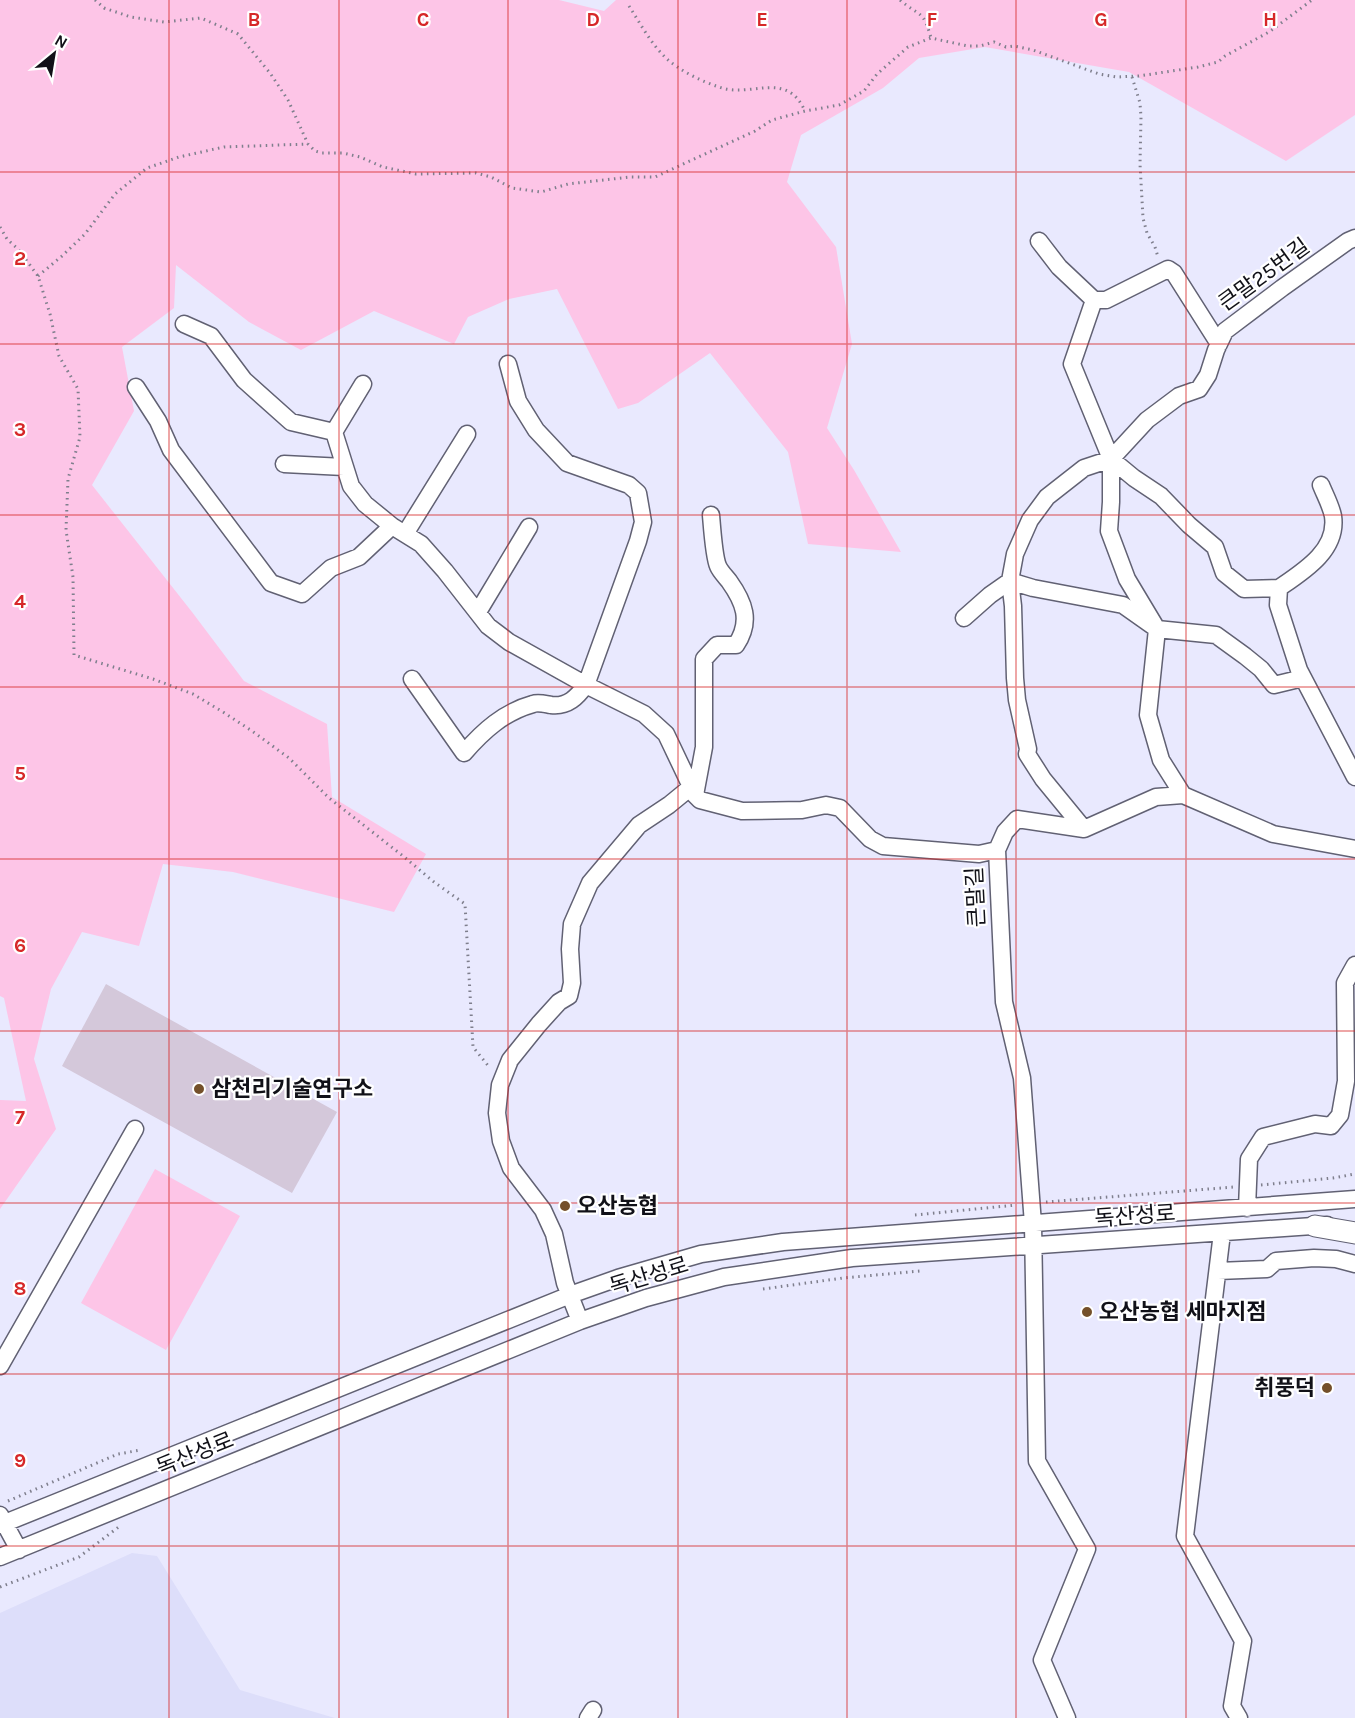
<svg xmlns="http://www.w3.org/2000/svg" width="1355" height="1718" font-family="Karla,'Noto Sans KR',sans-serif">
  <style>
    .built { fill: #dddefa }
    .green { fill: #fdc5e7 }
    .building { fill: #d4c8da }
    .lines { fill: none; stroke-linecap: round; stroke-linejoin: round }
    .minor-casing { stroke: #616173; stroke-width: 19 }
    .major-casing { stroke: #616173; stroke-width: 23 }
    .path { stroke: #7f7f8d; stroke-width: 3; stroke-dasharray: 1.5 4.5; stroke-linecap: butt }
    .minor { stroke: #fff; stroke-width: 16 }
    .major { stroke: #fff; stroke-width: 21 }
    .grid { fill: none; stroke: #d62828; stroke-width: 1.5; stroke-opacity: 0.55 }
    .poi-dot { fill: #74502a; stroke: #fff; stroke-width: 2 }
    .labels { text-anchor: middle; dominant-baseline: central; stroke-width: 4.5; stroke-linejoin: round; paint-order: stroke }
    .street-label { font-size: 22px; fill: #111118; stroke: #fff }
    .poi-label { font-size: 22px; font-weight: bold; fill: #111118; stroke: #fff; text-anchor: start }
    .grid-label { font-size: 20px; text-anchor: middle; font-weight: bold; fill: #d62828; stroke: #fff; stroke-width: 4.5; stroke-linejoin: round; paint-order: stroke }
  </style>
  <rect width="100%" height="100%" fill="#e9e9fe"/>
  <path class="built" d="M132,1553l25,3 83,134 95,28h-335v-105z"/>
  <path class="green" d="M0,0h559l45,11 12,-11h739v115l-69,46 -157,-89 -144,-25 -66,11 -36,30 -82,47 -14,47 49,65 16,97 -25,84 27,42 47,82 -93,-8 -20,-92 -78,-99 -72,50 -20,6 -61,-120 -48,10 -41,18 -14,27 -80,-33 -73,39 -52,-28 -73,-57 -2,43 -52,39 12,64 -42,74 100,127 52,69 83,43 5,73 94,57 -32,58 -161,-40 -70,-8 -24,82 -57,-14 -31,57 -17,70 22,70 -56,80v-109l26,1 -22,-103 -4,-2z
    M155,1169l85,47 -74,134 -85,-47z"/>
  <path class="building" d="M106,984l231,128 -45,81 -230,-127z"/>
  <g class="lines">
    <defs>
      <path id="minor" d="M1039,241l20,26 35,33 -22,64 39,95 23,19 27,18 28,29 26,22 9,26 20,16 35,-1
        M1094,300h12l62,-31 6,4 45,71
        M184,324l27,12 33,44 47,42 43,10 17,54 14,18 27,22 29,18 24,27 43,55 21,16 77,43 58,29 22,20 29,61 5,5 42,11 60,-1 24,-5 14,3 30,31 13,7 96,8 18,-4
        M136,387l22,34 13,29 100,133 31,11 29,-26 28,-11 33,-31
        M334,432l29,-48
        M284,464l60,3
        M1321,485c4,10 10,21 12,31 5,34 -29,55 -54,72l-1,17 21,65 56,107
        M405,534l62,-100
        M478,612l51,-85
        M964,618l26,-23 20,-14 23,7 90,17 34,24 59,6 29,21 16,13 13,16 29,-7
        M412,679l52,74c19,-22 40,-41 69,-49 5,-2 12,0 18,1 17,2 26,-8 35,-20l52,-144 5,-19 -5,-29 -9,-8 -62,-22 -31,-33 -18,-29 -10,-37
        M695,795l9,-48v-88l13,-14h19c16,-24 8,-43 -7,-64 -4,-5 -9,-10 -11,-15 -4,-9 -6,-39 -7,-51
        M1183,795l-22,-35 -13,-45 9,-86 -30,-50 -18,-48 2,-29v-43l36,-39 32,-24 20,-7 9,-14 8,-25 9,-19 57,-43 66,-47 7,-3
        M1084,829l-41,-50 -16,-25 1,-5 -11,-49 -2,-22 -2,-72 -3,-25 5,-27 15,-34 17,-23 37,-29 27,-9
        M1247,1208l2,-49 14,-22 52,-13 16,2 9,-11 6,-34 -1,-98 10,-18
        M1222,1233l-37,303 58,105 -11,65 7,12
        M1218,1271l49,-2 9,-8 38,-3 22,1 19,5
        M580,1321l-15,-38 -11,-49 -11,-24 -32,-42 -10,-27 -4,-28 3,-28 10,-25 29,-36 20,-22 10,-6 3,-13 -2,-34 2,-25 18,-41 49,-58 30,-20 22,-18
        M0,1366l135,-237
        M0,1515l19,35
        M0,1525l570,-230 48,-17 83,-24 82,-12 572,-43
        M0,1557l580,-236 66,-23 78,-21 128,-19 475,-33
        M588,1718l5,-8
        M1067,1718l-25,-58 45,-111 -50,-88 -4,-237 -11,-146 -18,-76 -7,-152 8,-18 12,-13 67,10 72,-32 27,-2 90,39 82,15"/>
      <path id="major" d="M1315,1226l40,7"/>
    </defs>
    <use href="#minor" class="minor-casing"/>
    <use href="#major" class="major-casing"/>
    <path class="path" d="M95,0l9,8 27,9 33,5 37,-4 37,16 32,39 18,27 20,44 7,7 7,2h21l17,4 23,10 33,7 60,-1 15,4 21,11 29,4 27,-8 62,-7h25l100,-46 17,-11 33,-9 34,-6 25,-14 13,-17 31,-27 23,-9 37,8h12l14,-4 12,5 8,-1 19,4 66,24 18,3 22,-1 59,-9 20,-5 7,-6 44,-24 43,-32
      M900,0c20,17 23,9 31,38
      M629,6c11,17 22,38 37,52 14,13 35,23 53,29 32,12 67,-18 86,24
      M1132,77l8,26 1,14 -1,47 3,54 4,15 8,14 3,10
      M0,227l7,12 11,10 20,27 12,38 9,42 19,33 2,48 -12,42 -2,51 7,47 1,78 79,24 40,15 30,18 29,19 37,27 40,40 74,58 31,26 31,22 8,143 17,21
      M38,276l24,-20 23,-22 30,-40 32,-26 32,-11 45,-10 84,-3
      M1261,1185l72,-7 22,-4
      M1046,1202l188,-15
      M915,1215l101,-10
      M763,1289l80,-11 77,-7
      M8,1501l110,-47 23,-4
      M0,1587l79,-30 41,-31"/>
    <use href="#minor" class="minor"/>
    <use href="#major" class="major"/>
  </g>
  <path class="grid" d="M169,0v1718M339,0v1718M508,0v1718M678,0v1718M847,0v1718M1016,0v1718M1186,0v1718M0,172h1355M0,344h1355M0,515h1355M0,687h1355M0,859h1355M0,1031h1355M0,1203h1355M0,1374h1355M0,1546h1355"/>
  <g class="poi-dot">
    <circle cx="199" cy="1089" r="6"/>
    <circle cx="565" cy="1206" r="6"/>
    <circle cx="1087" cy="1312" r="6"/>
    <circle cx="1327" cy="1388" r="6"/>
  </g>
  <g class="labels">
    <g class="street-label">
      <text transform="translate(1264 275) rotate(-36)">큰말25번길</text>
      <text transform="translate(976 897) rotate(-93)">큰말길</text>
      <text transform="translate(1135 1216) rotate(-4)">독산성로</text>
      <text transform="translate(649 1276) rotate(-17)">독산성로</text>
      <text transform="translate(195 1454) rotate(-22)">독산성로</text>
    </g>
    <g class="poi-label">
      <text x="211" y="1089">삼천리기술연구소</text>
      <text x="577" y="1206">오산농협</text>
      <text x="1099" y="1312">오산농협 세마지점</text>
      <text x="1315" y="1388" text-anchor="end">취풍덕</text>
    </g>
  </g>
  <g class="grid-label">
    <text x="254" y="26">B</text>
    <text x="423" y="26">C</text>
    <text x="593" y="26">D</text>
    <text x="762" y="26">E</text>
    <text x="932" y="26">F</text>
    <text x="1101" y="26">G</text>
    <text x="1270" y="26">H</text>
    <text x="20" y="265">2</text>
    <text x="20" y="436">3</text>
    <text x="20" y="608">4</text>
    <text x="20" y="780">5</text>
    <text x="20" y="952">6</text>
    <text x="20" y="1124">7</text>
    <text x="20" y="1295">8</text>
    <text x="20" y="1467">9</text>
  </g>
  <g transform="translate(54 54) rotate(30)" stroke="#ffffff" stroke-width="4.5" paint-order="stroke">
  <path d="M0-4.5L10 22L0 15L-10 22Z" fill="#111118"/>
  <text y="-9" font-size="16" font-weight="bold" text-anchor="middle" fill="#111118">N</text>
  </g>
</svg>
